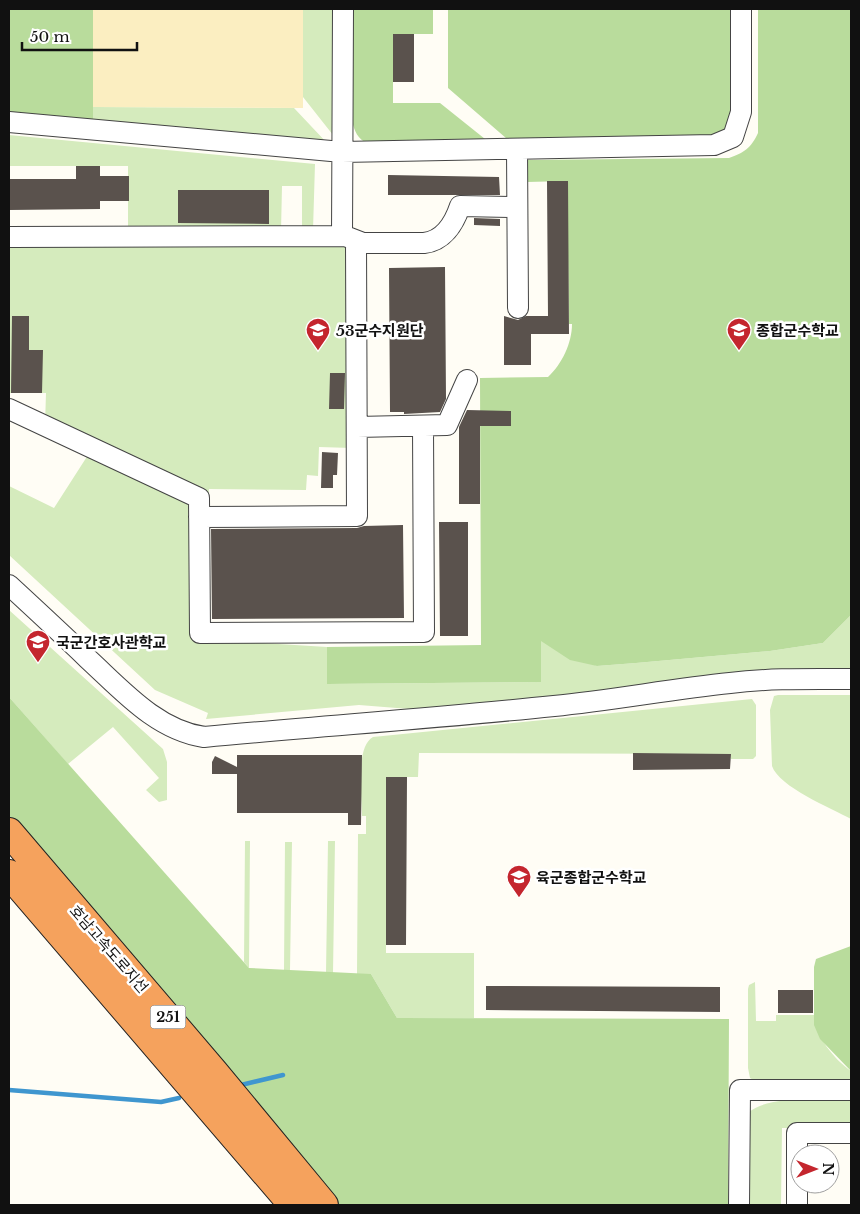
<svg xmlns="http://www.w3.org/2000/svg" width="860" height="1214" font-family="'Libre Baskerville','Noto Sans KR',serif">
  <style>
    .green { fill: #d5ebbd }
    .forest { fill: #b9dc9c }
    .sand { fill: #fbeec1 }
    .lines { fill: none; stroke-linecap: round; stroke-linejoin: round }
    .stream { stroke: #3f96cf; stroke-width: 4.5 }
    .building { fill: #5a524d }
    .minor-casing { stroke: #444; stroke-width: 22 }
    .highway-casing { stroke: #222; stroke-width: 30 }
    .minor { stroke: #fff; stroke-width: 20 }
    .highway { stroke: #f5a25d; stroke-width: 28 }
    .labels { text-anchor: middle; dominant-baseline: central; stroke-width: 5; stroke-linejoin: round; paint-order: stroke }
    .shield { fill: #fff; stroke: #585858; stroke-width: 1 }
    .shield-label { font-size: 14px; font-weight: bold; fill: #111 }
    .poi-label { font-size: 15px; font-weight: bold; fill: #111; stroke: #fff; text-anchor: start }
    .street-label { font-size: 15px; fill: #111; stroke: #fff }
  </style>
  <rect width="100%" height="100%" fill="#fffdf5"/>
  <path class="green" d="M303,9h30v126l-30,-38z
    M93,107l201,1 33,35 -234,-22z
    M9,135l306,29 -2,66 -11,1v-45h-20l-1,45 -153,2v-67h-119z
    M351,242l1,206 -33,-1 -1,29 -11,-1 -1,15 -97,-1 -1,12 -163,-76 1,-32h-37v-149z
    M88,455l104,47 2,137 133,8 1,37 213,-2v-42l56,26 39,-3 134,-12 53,-8 28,-28v57l-207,15 -222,23 -63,-5 -153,14 2,-6 -53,-23 -146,-135v-69l45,22z
    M9,610l154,139 4,13v38l-8,2 -13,-12 13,-12 -46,-51 -45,37 -59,-67z
    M778,695h73v124c-20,-11 -72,-32 -79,-53l-2,-56 4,-14z
    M752,699l4,6v51l-3,3h-22l-1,-5 -311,-1 -1,24h-32v176h88v65h-77l-26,-44h-14l1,-140h8v-18h-4c0,-20 -7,-69 11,-79z
    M245,841h5l-1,127 -5,-6z
    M328,841h7l-2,132h-7z
    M285,842h7l-2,128h-6z
    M755,982l1,39h20v-6h38c0,20 21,45 37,56v9l-94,2 -7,-4 -2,-10v-79l1,-4z
    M851,1100v28h-69l-1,77h-37l5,-93c23,-18 73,-11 102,-12z"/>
  <path class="forest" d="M9,9h84v112l-84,-7z
    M352,9h81v25h-40v69h47l50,40 -122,1c-11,-6 -13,-12 -16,-23z
    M448,9h283l-1,116 -4,8 -14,5 -199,6 -65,-56z
    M758,9h93v606l-28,28 -53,8 -134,12 -39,3 -27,-6 -29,-19v41l-214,2v-37l154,-2 -1,-267 68,-1c14,-13 24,-34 24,-53h-3l-2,-143 -40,1v-22l202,-2c15,-5 22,-10 29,-25z
    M9,697l240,271 122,6 26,44 332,1 -1,186h-393l-326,-386z
    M851,946v125l-31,-32 -6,-14v-58l2,-8z"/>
  <path class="sand" d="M93,9h210v99l-210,-1z"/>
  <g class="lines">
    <path class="stream" d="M241,1085l42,-10
      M9,1090l152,12 18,-4"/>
  </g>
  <path class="building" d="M393,34h21v48h-21z
    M76,166h24v10h29v25h-29v8l-91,1v-31h67z
    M388,175l111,2 1,18h-112z
    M547,181h21l1,153h-38v31h-27v-49l14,4 8,-4h22z
    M178,190h91v34l-91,-1z
    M474,218l26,1v7l-26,-1z
    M445,267l1,132 -6,13 -36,2v-2h-14l-1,-144z
    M12,316h17v34h14l-1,43h-31z
    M330,373h15l-1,36h-15z
    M467,410l44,1v15h-31v78h-21v-77z
    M322,452l16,1 -1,22h-4v13h-12z
    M439,522h29v114h-28z
    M403,525l1,93 -192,1 -1,-90 146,-1 7,-2z
    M633,753l98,1 -1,15 -97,1z
    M237,755h125l-1,70h-13v-12h-111v-39h-25v-12l3,-6 22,11z
    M386,777h21l-1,168h-20z
    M486,986l234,1v25l-234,-2z
    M778,990h35v23h-35z"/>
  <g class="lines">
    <defs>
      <path id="minor" d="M9,122l333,30 372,-7 19,-8 8,-25v-103
        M517,149l1,159
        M342,236l1,-227
        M9,237l336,-1 18,7h61c19,-2 30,-19 36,-37l57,1
        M9,409l190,89 1,135 224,-1 -1,-206
        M357,427l90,-2 20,-45
        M199,517l158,-1 -1,-275
        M9,585c26,24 52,48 78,73 34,31 69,72 117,79 117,-11 234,-19 350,-31 59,-6 118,-17 176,-23 40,-5 81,-4 121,-4
        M739,1205l1,-115h111
        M797,1205v-72h54"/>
      <path id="highway" d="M9,832l205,240 110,133
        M9,874l284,331"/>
    </defs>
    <use href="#minor" class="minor-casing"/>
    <use href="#highway" class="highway-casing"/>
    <use href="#minor" class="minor"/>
    <use href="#highway" class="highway"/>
  </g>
  <defs>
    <symbol id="university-pin" viewBox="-11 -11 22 30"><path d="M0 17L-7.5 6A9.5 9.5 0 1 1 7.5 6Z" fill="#c4262e" stroke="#fff"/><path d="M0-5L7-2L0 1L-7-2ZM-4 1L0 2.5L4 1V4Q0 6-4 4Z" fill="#fff"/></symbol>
  </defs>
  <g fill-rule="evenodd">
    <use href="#university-pin" x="304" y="316" width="28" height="38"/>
    <use href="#university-pin" x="725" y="316" width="28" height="38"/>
    <use href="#university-pin" x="24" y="628" width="28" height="38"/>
    <use href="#university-pin" x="505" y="863" width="28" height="38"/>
  </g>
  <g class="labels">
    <rect class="shield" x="150.5" y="1005.5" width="35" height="23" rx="4"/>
    <g class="shield-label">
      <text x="168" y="1017">251</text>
    </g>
    <g class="poi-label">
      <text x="336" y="330">53군수지원단</text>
      <text x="756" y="330">종합군수학교</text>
      <text x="56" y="642">국군간호사관학교</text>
      <text x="536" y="877">육군종합군수학교</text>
    </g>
    <g class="street-label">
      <text transform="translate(109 949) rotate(49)">호남고속도로지선</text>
    </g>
  </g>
  <rect width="860" height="1214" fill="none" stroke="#111111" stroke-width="20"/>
  <g transform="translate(815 1169) rotate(90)"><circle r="24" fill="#ffffff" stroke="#a0a0a0"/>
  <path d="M0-4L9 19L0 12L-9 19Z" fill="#c4262e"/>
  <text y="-8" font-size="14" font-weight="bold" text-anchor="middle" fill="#111111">N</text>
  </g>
  <path d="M22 42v8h115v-8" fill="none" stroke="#111111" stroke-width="2.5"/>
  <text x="30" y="42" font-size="15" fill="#111111" stroke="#ffffff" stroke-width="4" paint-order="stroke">50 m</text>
</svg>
